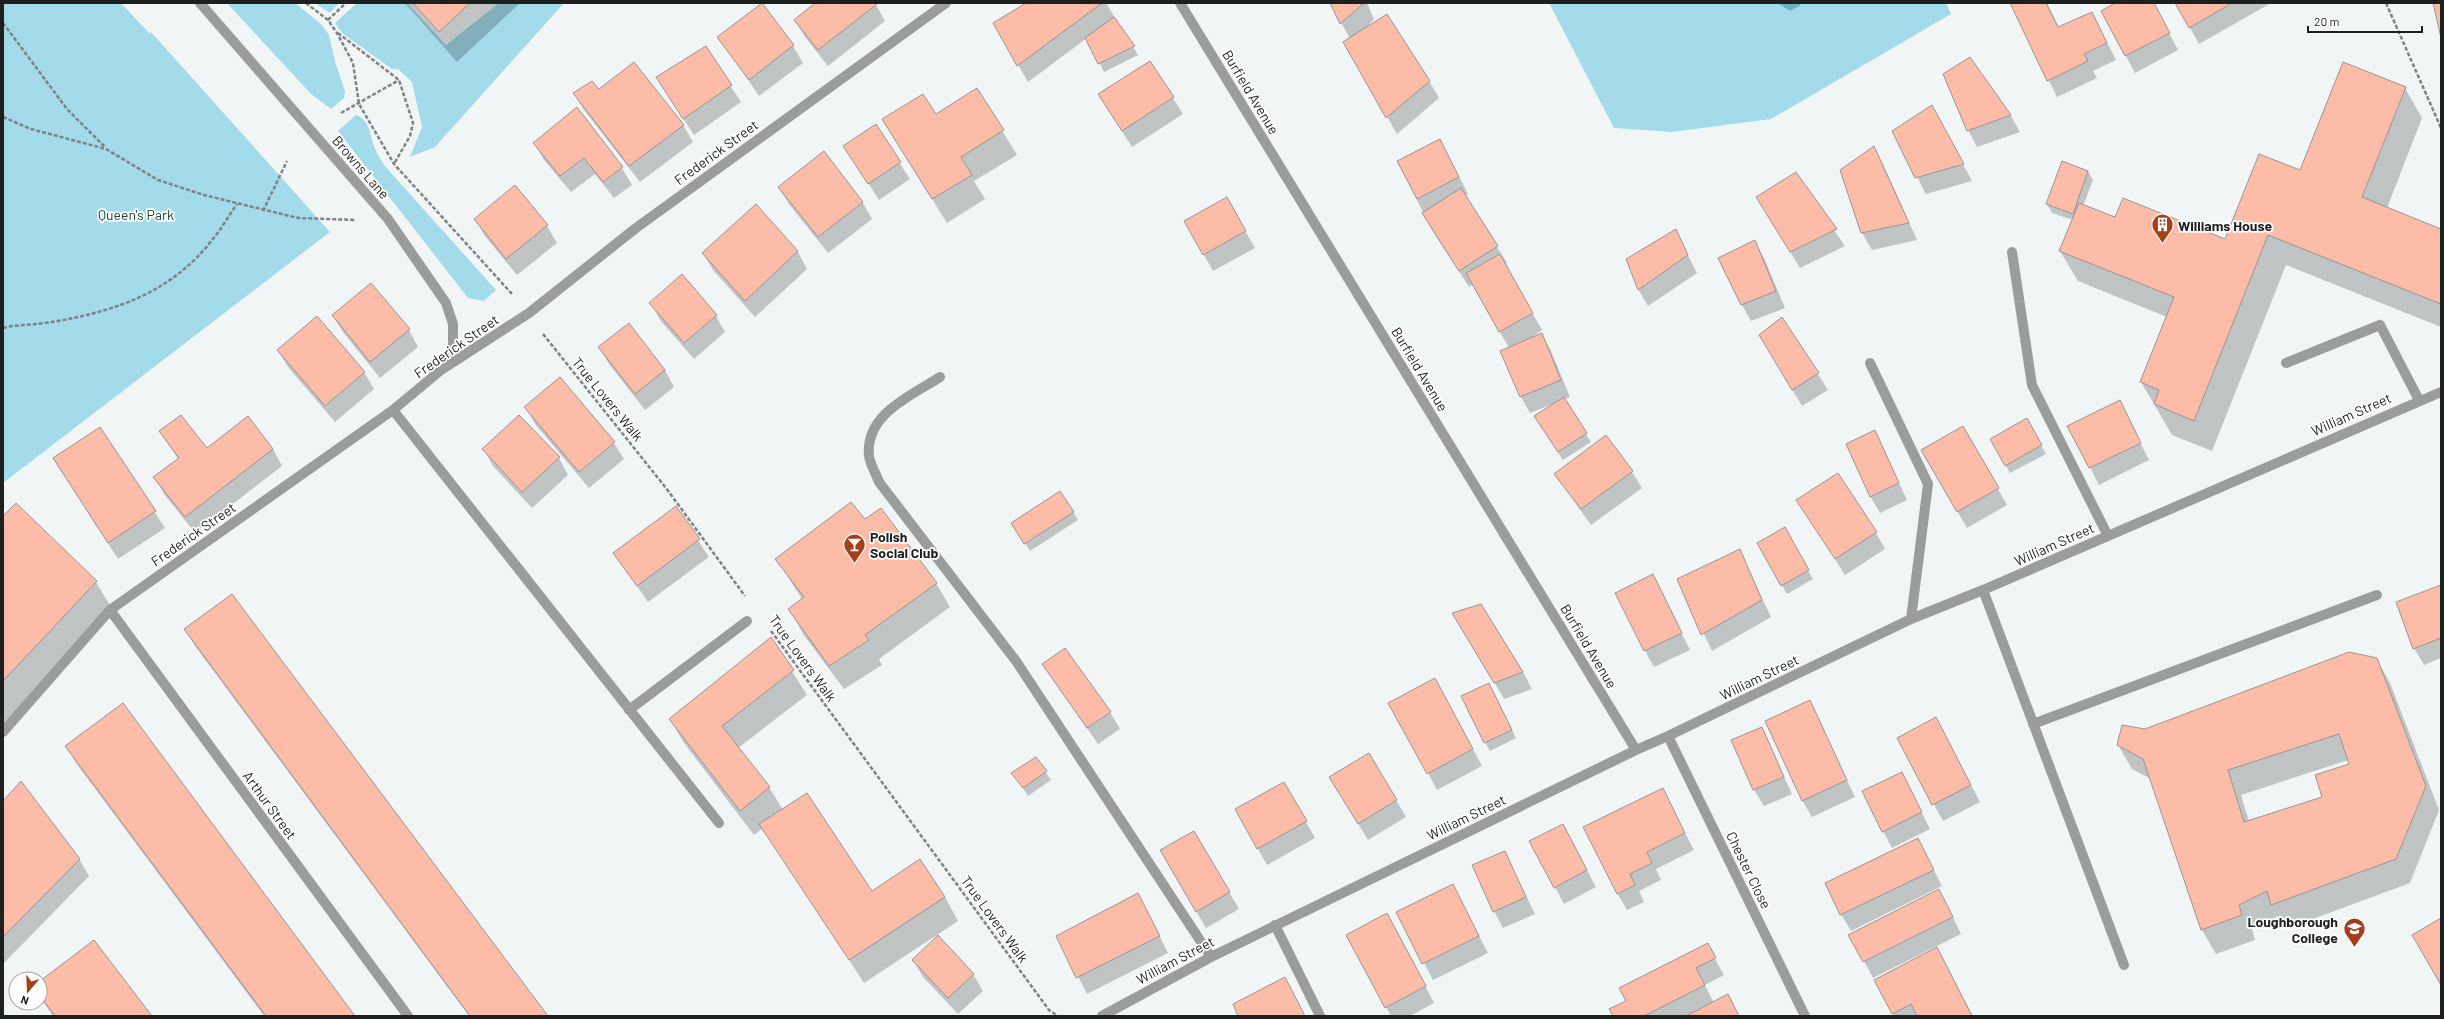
<svg xmlns="http://www.w3.org/2000/svg" width="2444" height="1019" font-family="Barlow,sans-serif">
  <style>
    .green { fill: #a3dbea }
    .water { fill: #67b2c5 }
    .shadow { fill: #0003; fill-rule: evenodd }
    .building { fill: #fcbca8; stroke: #999594; fill-rule: evenodd }
    .lines { fill: none; stroke-linecap: round; stroke-linejoin: round }
    .path { stroke: #808283; stroke-width: 2.5; stroke-dasharray: 4 2; stroke-linecap: butt }
    .minor { stroke: #9b9d9d; stroke-width: 10 }
    .labels { text-anchor: middle; dominant-baseline: central; stroke-width: 3.5; stroke-linejoin: round; paint-order: stroke }
    .street-label { font-size: 14px; fill: #1e1f1f; stroke: #fff }
    .park-label { font-size: 14px; fill: #1c4048; stroke: #fff }
    .poi-label { font-size: 14px; font-weight: bold; fill: #1e1f1f; stroke: #fff; text-anchor: start }
  </style>
  <rect width="100%" height="100%" fill="#f2f5f6"/>
  <path class="green" d="M3,3h118l29,31 1,-2 179,200 -327,251z
    M227,3h68l26,21 8,11 7,30 9,26 -1,7 -13,11 -20,-15z
    M315,3h24l-9,10z
    M357,3h50l39,42 53,-42h65l-129,144 -25,10 12,-30 -10,-45 -14,-13h-6l-50,-36 -7,-10z
    M1549,3h228l13,8 10,-5v-3h146l5,11 -180,105 -99,13 -58,-4z
    M356,115c15,5 14,23 20,36 2,5 6,10 8,14l112,125 -12,11 -16,-3 -130,-167z"/>
  <path class="water" d="M1777,3h23v3l-10,5z"/>
  <path class="shadow" d="M405,3h115l-63,59z
    M817,3h58l10,18 -57,45 -23,-29 -10,-17z
    M1028,3h78l32,52 -34,17 -17,-34 -59,44 -34,-59z
    M1331,3h36l7,16 -11,12 66,50 10,17 -42,36 -53,-92 6,-3z
    M2011,3h36l12,25 33,-15 24,47 -23,11 4,7 -40,19z
    M2117,3h36l25,47 -43,23 -33,-62z
    M2176,3h95l-72,41z
    M762,4l31,42 10,17 -44,33 -40,-59z
    M705,47l36,55 -47,33 -27,-41z
    M1970,59l41,57 9,16 -43,15 -9,-17z
    M1150,62l33,52 -51,33 -23,-36z
    M634,64l49,61 10,17 -53,40 -56,-72 -10,-16 25,-3z
    M2405,88l17,30 -35,90 54,22v97l-155,-62 -74,186 -40,-16 -31,-53 26,-65 -89,-36 -18,-30 13,-31 -21,-7 -5,-9 41,-33 5,9 -10,26 33,13 110,21 74,-68z
    M977,90l40,65 -43,26 11,18 -38,24 -64,-103 53,-5z
    M577,109l45,59 10,17 -18,13 -19,-24 -24,18 -27,-32 -9,-17z
    M1941,123l31,58 -46,13 -33,-62z
    M875,126l35,53 -31,21 -35,-54z
    M1874,148l9,16 34,76 -45,10 -10,-17 -21,-63z
    M823,153l40,50 9,16 -44,34 -39,-49 -10,-16z
    M1449,157l19,37 -3,2 42,67 -2,1 37,66 -15,11 15,-7 9,17 19,46 -6,2 27,43 -28,18 -23,-35 13,-21 -23,9 -9,-16 -12,-49 -36,-64 -4,3 -37,-57 -34,-68z
    M1795,173l50,73 -45,22 -33,-54z
    M515,187l32,39 10,17 -40,32 -32,-39 -10,-17z
    M1226,198l29,50 -42,23 -28,-49z
    M756,206l42,46 9,17 -52,48 -42,-47 -10,-17z
    M1675,230l22,43 -49,33 -10,-17z
    M1754,241l10,17 21,50 -34,13 -9,-16z
    M371,285l38,45 9,17 -38,31 -37,-46 -10,-16z
    M651,303l65,13 9,16 -31,27 -34,-39z
    M1782,318l46,72 -26,16 -32,-54z
    M629,324l36,46 9,17 -29,23 -36,-46 -10,-17z
    M278,350l86,22 10,17 -39,33 -47,-55z
    M2119,401l30,59 -50,25 -30,-59z
    M526,407l88,36 10,16 -35,29 -54,-64z
    M248,417l25,32 9,17 -87,67 -31,-39 -9,-17 24,-17 -19,-28 46,17z
    M2027,420l19,34 -36,19 -18,-33z
    M1963,427l44,78 -40,23 -45,-78z
    M100,428l65,100 -47,31 -64,-100z
    M1875,432l32,68 -27,13 -10,-17z
    M484,449l75,9 9,17 -36,33 -39,-42z
    M1632,472l10,16 -51,37 -36,-51z
    M1798,501l78,32 9,16 -40,26z
    M676,508l33,49 -61,45 -34,-49z
    M1073,512l5,8 -48,31 -13,-20z
    M3,518l93,64 18,30 -111,118z
    M864,520l72,63 14,24 -71,52 3,6 -38,24 -41,-55 -13,-25 12,-10 -25,-39z
    M1784,528l29,51 -26,15 -29,-50z
    M1739,550l32,67 -59,34 -34,-72z
    M1653,576l37,74 -36,17 -9,-16z
    M2441,586v72l-17,7 -10,-17z
    M1481,605l42,67 9,17 -28,10 -50,-86z
    M186,630l361,386h-78l-274,-370z
    M771,638l36,57 -69,53 31,39 14,23 88,83 74,4 13,24 -94,62 -101,-155 -9,7 -70,-92 -14,-24z
    M2376,658l14,25 49,127 -29,73 -124,46 -7,-13 -27,13 3,11 -39,14 -14,-24 -51,-151 -19,-10 -14,-24 27,-15zM2348,760l2,4 -27,33 -74,25 -8,-27z
    M1043,665l67,47 10,17 -22,15z
    M1493,692l23,46 -26,13 -5,-9z
    M1444,696l38,70 -45,24 -9,-17z
    M1810,702l45,95 -43,20 -10,-17z
    M1936,718l44,84 -37,19 -45,-83z
    M1762,728l30,66 -28,12 -10,-16z
    M67,747l287,269h-90l-188,-253z
    M1369,754l37,63 -38,23 -28,-46z
    M1036,758l15,22 -23,16 -15,-23z
    M1902,773l28,56 -38,19 -9,-17z
    M1284,783l31,55 -48,27 -31,-55z
    M1662,789l32,61 -38,19 5,11 -22,11 5,11 -17,8 -10,-17z
    M3,802l76,57 10,17 -86,88z
    M1918,839l24,47 -91,45 -10,-17z
    M1572,842l24,45 -32,17 -9,-17z
    M1161,851l68,41 10,17 -33,19z
    M1505,852l30,62 -32,14 -9,-17z
    M1453,886l35,67 -55,27 -35,-67z
    M1948,907l13,27 -88,44 -23,-43z
    M1147,911l21,42 -81,41 -30,-58z
    M1397,931l37,72 -24,13h-19l-5,-9z
    M1707,945l17,30 -19,10 9,18 25,13h-125z
    M1937,949l36,67h-79l-19,-36z
    M913,960l60,14 10,17 -25,23 -35,-37z
    M40,983l110,33h-97l-13,-19z"/>
  <path class="building" d="M413,3h57l-31,29z
    M762,3l32,42 -45,35 -32,-43z
    M815,3h61l1,1 -59,46 -24,-30z
    M1026,3h76l-85,63 -24,-43z
    M1330,3h34l-24,21z
    M2010,3h36l12,24 34,-15 15,31 -23,11 4,7 -41,20z
    M2115,3h39l16,30 -45,23 -24,-45z
    M2175,3h57l-43,25z
    M2433,3h8v35z
    M1387,14l43,67 -44,37 -43,-76z
    M1114,17l21,29 -37,18 -13,-26z
    M706,46l26,39 -49,34 -27,-42z
    M1970,57l41,58 -44,16 -24,-57z
    M1150,61l24,36 -52,34 -24,-37z
    M634,62l50,63 -55,41 -56,-73 19,-12 7,8z
    M2343,62l63,25 -44,110 79,32v75l-173,-69 -74,186 -40,-17 5,-14 -19,-8 34,-85 -115,-46 20,-48 36,14 8,-19 102,41 34,-85 41,16z
    M977,88l27,42 -43,27 11,18 -40,24 -50,-80 41,-25 13,20z
    M1932,105l32,59 -49,14 -23,-47z
    M577,107l46,60 -20,15 -19,-24 -24,18 -27,-33z
    M876,124l25,38 -33,22 -25,-38z
    M1440,139l19,38 -42,22 -20,-38z
    M1874,146l35,77 -48,10 -21,-63z
    M824,151l39,51 -45,35 -40,-50z
    M2062,161l26,10 -15,43 -27,-10z
    M1796,172l41,57 -47,23 -34,-55z
    M515,185l33,40 -42,34 -32,-40z
    M1461,188l37,58 -39,25 -37,-58z
    M1227,197l19,34 -43,24 -19,-34z
    M756,204l42,47 -53,50 -43,-48z
    M1676,229l12,26 -50,35 -12,-31z
    M1755,240l21,51 -35,14 -23,-47z
    M1500,254l33,59 -34,19 -33,-59z
    M682,274l35,41 -33,28 -35,-40z
    M371,283l39,46 -40,33 -38,-47z
    M317,316l48,56 -40,34 -48,-56z
    M1782,317l37,56 -27,17 -33,-55z
    M629,323l36,47 -30,24 -37,-47z
    M1542,333l19,47 -41,17 -20,-46z
    M560,377l55,65 -36,30 -55,-65z
    M1564,397l23,36 -29,19 -24,-36z
    M2120,400l21,43 -52,25 -22,-42z
    M181,415l26,33 41,-32 25,33 -88,68 -32,-40 26,-19 -20,-27z
    M519,415l41,42 -38,35 -40,-43z
    M2027,418l15,27 -37,21 -15,-27z
    M1963,426l36,62 -42,24 -36,-62z
    M100,427l56,84 -48,32 -55,-85z
    M1875,430l24,53 -29,14 -24,-53z
    M1606,435l27,36 -52,38 -27,-35z
    M1838,473l39,59 -42,27 -39,-59z
    M1060,491l14,21 -50,32 -13,-21z
    M851,502l14,17 16,-11 56,75 -72,52 4,5 -40,26 -41,-57 16,-12 -29,-38z
    M16,503l81,78 -94,100v-165z
    M676,506l24,33 -63,47 -24,-33z
    M1785,527l24,43 -28,16 -24,-43z
    M1740,549l22,51 -61,35 -24,-56z
    M1653,574l29,59 -38,18 -29,-58z
    M2441,585v53l-28,11 -17,-47z
    M232,594l316,422h-78l-286,-387z
    M1481,604l42,68 -29,11 -42,-70z
    M771,637l23,33 -72,56 48,61 -30,24 -71,-92z
    M1065,648l46,64 -24,16 -45,-64z
    M2349,652l28,6 49,128 -30,73 -125,46 -4,-14 -28,14 3,10 -41,15 -58,-171 -26,-14 5,-20 23,4zM2339,734l10,30 -34,11 7,22 -78,25 -16,-52z
    M1435,678l38,71 -46,25 -39,-71z
    M1489,683l23,47 -28,13 -23,-47z
    M1810,700l37,80 -45,21 -37,-80z
    M123,703l232,313h-89l-201,-270z
    M1936,717l35,68 -39,20 -35,-67z
    M1762,727l22,50 -31,13 -22,-50z
    M1369,753l28,47 -39,24 -29,-47z
    M1036,757l11,14 -24,17 -12,-15z
    M1902,772l20,40 -40,20 -20,-41z
    M21,781l59,78 -77,78v-136z
    M1284,782l23,39 -50,28 -22,-40z
    M1663,788l22,45 -38,19 5,11 -22,11 5,11 -18,9 -34,-67z
    M807,793l65,98 48,-32 25,38 -96,63 -90,-136z
    M1563,824l24,46 -33,18 -25,-47z
    M1194,831l36,61 -34,20 -36,-62z
    M1918,838l16,32 -94,45 -15,-32z
    M1505,851l21,46 -33,15 -21,-47z
    M1453,884l26,52 -57,28 -26,-52z
    M1939,889l14,28 -90,45 -15,-27z
    M1138,893l22,43 -84,42 -20,-42z
    M1387,913l39,73 -41,22 -39,-73z
    M2441,918v67l-29,-50z
    M938,935l36,39 -26,24 -36,-38z
    M94,940l58,76h-97l-15,-20v-15z
    M1708,943l8,15 -20,10 9,17 -61,31h-31l-4,-7 17,-8 -7,-13z
    M1937,947l35,69h-55l-6,-12 -19,10 -18,-34z
    M1285,977l20,39h-67l-5,-12z
    M1728,994l11,22h-53z"/>
  <g class="lines">
    <path class="path" d="M306,3l22,17 9,13 16,30 6,41 35,60 118,130
      M2386,3l55,125
      M328,20l18,-17
      M3,23l64,86 38,38
      M338,33l61,47 14,43 -3,13 -16,28
      M341,113l58,-33
      M3,117l28,12 75,20 52,31 46,15 94,23 58,2
      M263,211l24,-50
      M3,328c16,-4 33,-3 49,-6 64,-11 119,-29 161,-83 9,-11 16,-24 24,-35
      M543,334l123,154 79,108
      M771,631l278,379 9,6"/>
    <path class="minor" d="M200,3l188,216 58,84 7,21v22l-12,24
      M1180,3l456,747
      M2012,252l20,133 76,151
      M1870,363l58,121 -17,135
      M2286,363l94,-38 39,75
      M940,377c-29,19 -75,37 -71,79 1,8 7,18 10,26l137,179 195,296
      M393,410l326,413
      M1983,590l141,375
      M110,610l298,406
      M629,710l118,-89
      M2033,724l344,-129
      M3,732l107,-122 283,-200 48,-40 88,-57 107,-85 310,-225
      M1668,736l137,280
      M1275,925l45,91
      M1102,1016l109,-59 425,-207 32,-14 243,-117 72,-29 458,-198"/>
  </g>
  <defs>
    <symbol id="building-pin" viewBox="-11 -11 22 30"><path d="M0 17L-7.5 6A9.5 9.5 0 1 1 7.5 6Z" fill="#a53e1b" stroke="#fff"/><path d="M-4-6H4V6H1V3H-1V6H-4ZM-2.5-4.3h1.7v1.8h-1.7ZM.8-4.3h1.7v1.8H.8ZM-2.5-1h1.7V.8h-1.7ZM.8-1h1.7V.8H.8Z" fill="#fff"/></symbol>
    <symbol id="bar-pin" viewBox="-11 -11 22 30"><path d="M0 17L-7.5 6A9.5 9.5 0 1 1 7.5 6Z" fill="#a53e1b" stroke="#fff"/><path d="M-6-5H6L.8 .8V4.5H3.5V6h-7V4.5H-.8V.8Z" fill="#fff"/></symbol>
    <symbol id="university-pin" viewBox="-11 -11 22 30"><path d="M0 17L-7.5 6A9.5 9.5 0 1 1 7.5 6Z" fill="#a53e1b" stroke="#fff"/><path d="M0-5L7-2L0 1L-7-2ZM-4 1L0 2.5L4 1V4Q0 6-4 4Z" fill="#fff"/></symbol>
  </defs>
  <g fill-rule="evenodd">
    <use href="#building-pin" x="2150" y="212" width="25" height="34"/>
    <use href="#bar-pin" x="842" y="532" width="25" height="34"/>
    <use href="#university-pin" x="2342" y="916" width="25" height="34"/>
  </g>
  <g class="labels">
    <g class="street-label">
      <text transform="translate(1251 92) rotate(59)">Burfield Avenue</text>
      <text transform="translate(716 152) rotate(-36)">Frederick Street</text>
      <text transform="translate(361 167) rotate(49)">Browns Lane</text>
      <text transform="translate(456 346) rotate(-35)">Frederick Street</text>
      <text transform="translate(1420 369) rotate(59)">Burfield Avenue</text>
      <text transform="translate(608 399) rotate(51)">True Lovers Walk</text>
      <text transform="translate(2351 414) rotate(-24)">William Street</text>
      <text transform="translate(193 534) rotate(-35)">Frederick Street</text>
      <text transform="translate(2054 544) rotate(-24)">William Street</text>
      <text transform="translate(1589 646) rotate(59)">Burfield Avenue</text>
      <text transform="translate(803 658) rotate(54)">True Lovers Walk</text>
      <text transform="translate(1759 677) rotate(-26)">William Street</text>
      <text transform="translate(270 805) rotate(54)">Arthur Street</text>
      <text transform="translate(1466 817) rotate(-26)">William Street</text>
      <text transform="translate(1749 870) rotate(64)">Chester Close</text>
      <text transform="translate(995 919) rotate(54)">True Lovers Walk</text>
      <text transform="translate(1175 960) rotate(-28)">William Street</text>
    </g>
    <g class="park-label">
      <text x="136" y="214">Queen's Park</text>
    </g>
    <g class="poi-label">
      <text x="2178" y="225">Williams House</text>
      <text x="870" y="536">Polish<tspan x="870" dy="16">Social Club</tspan></text>
      <text x="2338" y="921" text-anchor="end">Loughborough<tspan x="2338" dy="16">College</tspan></text>
    </g>
  </g>
  <rect width="2444" height="1019" fill="none" stroke="#1e1f1f" stroke-width="8"/>
  <g transform="translate(28 991) rotate(199)"><circle r="19" fill="#ffffff" stroke="#a5a5a5"/>
  <path d="M0-3L7 15L0 10L-7 15Z" fill="#a53e1b"/>
  <text y="-6" font-size="11" font-weight="bold" text-anchor="middle" fill="#1e1f1f">N</text>
  </g>
  <path d="M2308 26v6h114v-6" fill="none" stroke="#1e1f1f" stroke-width="2"/>
  <text x="2314" y="26" font-size="12" fill="#1e1f1f" stroke="#ffffff" stroke-width="3" paint-order="stroke">20 m</text>
</svg>
